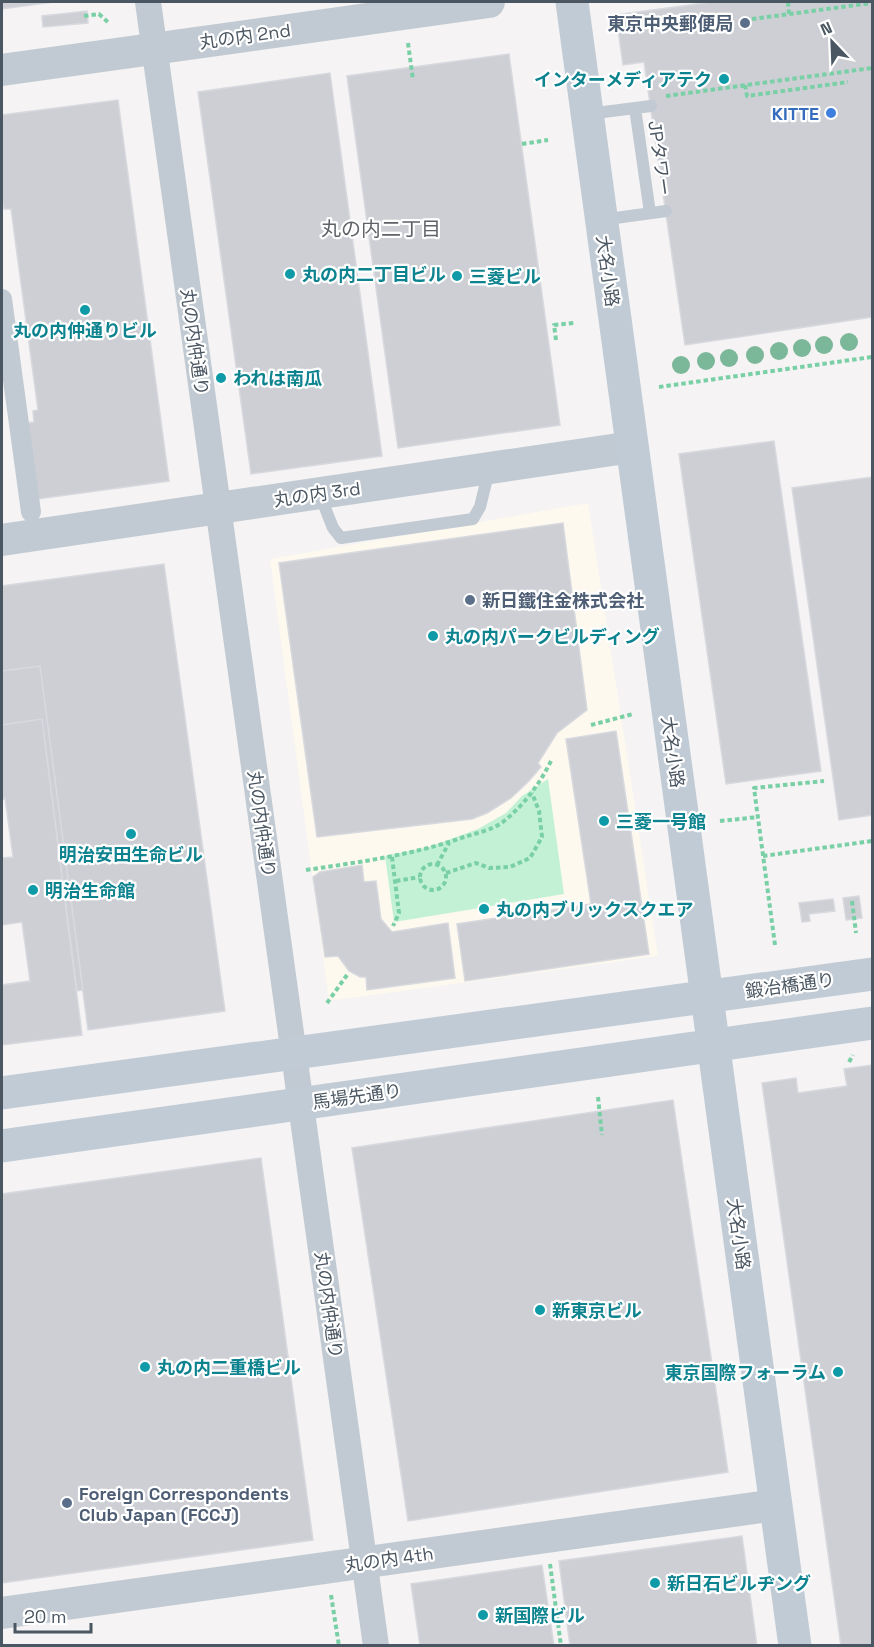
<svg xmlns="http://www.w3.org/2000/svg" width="874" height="1647" font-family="'Space Grotesk','Noto Sans JP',sans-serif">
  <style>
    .commercial { fill: #fdf9ef }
    .green { fill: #c3f1d5 }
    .building { fill: #cdcfd5; stroke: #d7d9de; stroke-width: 1.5 }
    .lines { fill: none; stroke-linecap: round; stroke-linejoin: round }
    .path { stroke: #7ad0a6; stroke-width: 4; stroke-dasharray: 4.5 3; stroke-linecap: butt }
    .service { stroke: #c1cad2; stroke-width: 12 }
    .pedestrian { stroke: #c1cad2; stroke-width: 20 }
    .minor { stroke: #c1cad2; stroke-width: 26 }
    .tertiary { stroke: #c1cad2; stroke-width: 32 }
    .secondary { stroke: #c1cbd6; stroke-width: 33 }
    .tree { fill: #7bb799 }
    .service-dot { fill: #5c6f8a; stroke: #fff; stroke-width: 2 }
    .culture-dot { fill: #0f9aa8; stroke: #fff; stroke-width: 2 }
    .shop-dot { fill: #3f7fe0; stroke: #fff; stroke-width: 2 }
    .labels { text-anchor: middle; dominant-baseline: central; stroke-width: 4.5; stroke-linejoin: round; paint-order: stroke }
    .service-label { font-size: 18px; font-weight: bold; fill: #4e5e75; stroke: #fff; text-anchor: start }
    .street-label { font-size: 18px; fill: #4a5661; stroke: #fff }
    .culture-label { font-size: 18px; font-weight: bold; fill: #0d838f; stroke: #fff; text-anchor: start }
    .shop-label { font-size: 18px; font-weight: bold; fill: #366cbe; stroke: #fff; text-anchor: end }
    .neighbourhood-label { font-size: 20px; fill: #5f6368; stroke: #fff }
  </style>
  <rect width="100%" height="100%" fill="#f5f3f3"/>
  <path class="commercial" d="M588,503l70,453 -329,45 -59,-442z"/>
  <path class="green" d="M548,779l16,115 -170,28 -9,-66 44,-9 49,-18 28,-16 16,-17z"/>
  <path class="building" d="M2,2h52l-52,7z
    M712,2h160v315l-187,28 -41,-283 -21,3 -7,-50z
    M87,11l1,12 -45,4 -1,-11z
    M509,54l51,371 -162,23 -51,-372z
    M330,73l52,383 -131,18 -53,-382z
    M118,100l51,381 -131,18 -11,-76 7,-1 -1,-11 5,-1 -27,-201h-7l-2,-12v-82z
    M774,441l47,330 -95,13 -47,-330z
    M872,477v338l-33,5 -47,-332z
    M563,523l24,187 -30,23 -19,30 3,4 -13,15 -17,16 -24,15 -15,6 -155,18 -38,-274z
    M164,564l61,447 -137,19 -48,-364 -38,5v-85z
    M40,666l43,324 -6,1 -35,-272 -40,6v-54z
    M42,719l40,316 -80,10v-60l28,-4 -8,-59 -20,3v-67l11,-1 -8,-59 -3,1v-74z
    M616,731l33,223 -184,27 -8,-57 134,-20 -25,-165z
    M362,865l2,17 12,-1 5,38 11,13 56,-9 7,55 -88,12 -1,-13h-6l-11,-6 -11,-15 -13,1 -12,-80 7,-5z
    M859,896l3,22 -16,2 -3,-22z
    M833,899l2,12 -26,3 1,7 -8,1 -3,-19z
    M872,1065v581h-31l-79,-563 34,-5 2,15 49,-7 -3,-17z
    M673,1100l55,372 -320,49 -56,-373z
    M261,1158l52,382 -311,43v-389z
    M742,1536l15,110h-187l-11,-85z
    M542,1565l12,81h-134l-9,-62z"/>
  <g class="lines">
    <path class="path" d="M788,2l1,12
      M84,16l15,-2 11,10
      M752,19l120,-16
      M408,43l5,37
      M745,85l2,11 101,-14
      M666,96l206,-28
      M522,144l26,-4
      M556,340l-2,-15 20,-2
      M659,387l213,-30
      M591,725l42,-11
      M720,821l38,-4
      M763,856l109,-15
      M392,857l7,56 -6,13
      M420 877a13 13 0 1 1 26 0a13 13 0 1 1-26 0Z
      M437,865l12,-22
      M306,870c54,-8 107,-15 158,-33 13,-4 28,-7 39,-15 21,-17 36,-37 48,-61
      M446,873l30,-10 13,5 21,-1 20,-9 12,-21 -3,-26 -7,-18
      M396,881l23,-4
      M852,901l4,32
      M775,945l-21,-157 70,-7
      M327,1003l20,-28
      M849,1062l4,-7
      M598,1097l4,38
      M550,1564l11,82
      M331,1595l8,51"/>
    <path class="service" d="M635,108l15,105
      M588,114l63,-8
      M601,220l65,-9
      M320,495l13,33 8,10 132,-19 7,-12 9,-37"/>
    <path class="pedestrian" d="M2,299l29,213"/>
    <path class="minor" d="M148,2l228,1644"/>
    <path class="tertiary" d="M2,70l487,-68
      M2,540l630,-93
      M2,1613l774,-108"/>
    <path class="secondary" d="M572,2l223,1644
      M2,1093l870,-119
      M2,1146l870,-123"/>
  </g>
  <g class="tree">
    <circle cx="849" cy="342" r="9"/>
    <circle cx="824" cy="345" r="9"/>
    <circle cx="802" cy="348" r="9"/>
    <circle cx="779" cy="351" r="9"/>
    <circle cx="755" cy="355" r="9"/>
    <circle cx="729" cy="358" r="9"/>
    <circle cx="706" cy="361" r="9"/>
    <circle cx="681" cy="365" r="9"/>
  </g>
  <g class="service-dot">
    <circle cx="745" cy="23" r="6"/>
    <circle cx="470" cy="600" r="6"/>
    <circle cx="67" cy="1503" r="6"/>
  </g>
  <g class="culture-dot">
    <circle cx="724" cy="79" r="6"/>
    <circle cx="290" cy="274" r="6"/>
    <circle cx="457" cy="276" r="6"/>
    <circle cx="85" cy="310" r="6"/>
    <circle cx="221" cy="378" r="6"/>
    <circle cx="433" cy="636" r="6"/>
    <circle cx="604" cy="821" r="6"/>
    <circle cx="131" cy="834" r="6"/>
    <circle cx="33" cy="890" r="6"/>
    <circle cx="484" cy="909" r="6"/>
    <circle cx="540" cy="1310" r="6"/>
    <circle cx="145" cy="1367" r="6"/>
    <circle cx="838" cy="1372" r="6"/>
    <circle cx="655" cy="1583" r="6"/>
    <circle cx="483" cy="1615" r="6"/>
  </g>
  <circle class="shop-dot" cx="831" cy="113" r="6"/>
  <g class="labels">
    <g class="service-label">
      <text x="733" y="23" text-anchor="end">東京中央郵便局</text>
      <text x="482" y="600">新日鐵住金株式会社</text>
      <text x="79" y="1493">Foreign Correspondents<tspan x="79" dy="21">Club Japan (FCCJ)</tspan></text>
    </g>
    <g class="street-label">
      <text transform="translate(245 36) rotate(-8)">丸の内 2nd</text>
      <text transform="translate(660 158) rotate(82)">JPタワー</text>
      <text transform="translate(608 271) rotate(82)">大名小路</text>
      <text transform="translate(195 342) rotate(82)">丸の内仲通り</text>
      <text transform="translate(317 494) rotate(-8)">丸の内 3rd</text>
      <text transform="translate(673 752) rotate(82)">大名小路</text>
      <text transform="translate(262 824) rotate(82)">丸の内仲通り</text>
      <text transform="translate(790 985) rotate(-8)">鍛冶橋通り</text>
      <text transform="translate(357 1096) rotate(-8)">馬場先通り</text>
      <text transform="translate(739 1234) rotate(82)">大名小路</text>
      <text transform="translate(329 1305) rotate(82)">丸の内仲通り</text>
      <text transform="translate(389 1559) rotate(-8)">丸の内 4th</text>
    </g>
    <g class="culture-label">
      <text x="712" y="79" text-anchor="end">インターメディアテク</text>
      <text x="302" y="274">丸の内二丁目ビル</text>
      <text x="469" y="276">三菱ビル</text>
      <text x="85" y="330" text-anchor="middle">丸の内仲通りビル</text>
      <text x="233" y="378">われは南瓜</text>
      <text x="445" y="636">丸の内パークビルディング</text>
      <text x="616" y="821">三菱一号館</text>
      <text x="131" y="854" text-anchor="middle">明治安田生命ビル</text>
      <text x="45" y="890">明治生命館</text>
      <text x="496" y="909">丸の内ブリックスクエア</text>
      <text x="552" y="1310">新東京ビル</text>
      <text x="157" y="1367">丸の内二重橋ビル</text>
      <text x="826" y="1372" text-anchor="end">東京国際フォーラム</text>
      <text x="667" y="1583">新日石ビルヂング</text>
      <text x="495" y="1615">新国際ビル</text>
    </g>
    <g class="shop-label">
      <text x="819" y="113">KITTE</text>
    </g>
    <g class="neighbourhood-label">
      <text x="381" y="229">丸の内二丁目</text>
    </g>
  </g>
  <rect width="874" height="1647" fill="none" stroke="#4a5661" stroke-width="6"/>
  <g transform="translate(832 42) rotate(337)" stroke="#ffffff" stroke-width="4.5" paint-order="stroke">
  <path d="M0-4.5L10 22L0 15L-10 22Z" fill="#4a5661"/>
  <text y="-9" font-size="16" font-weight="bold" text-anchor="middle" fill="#4a5661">N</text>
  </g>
  <path d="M15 1623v9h76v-9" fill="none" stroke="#4a5661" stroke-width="3"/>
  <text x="24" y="1623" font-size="18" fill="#4a5661" stroke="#ffffff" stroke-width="4.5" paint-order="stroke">20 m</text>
</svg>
